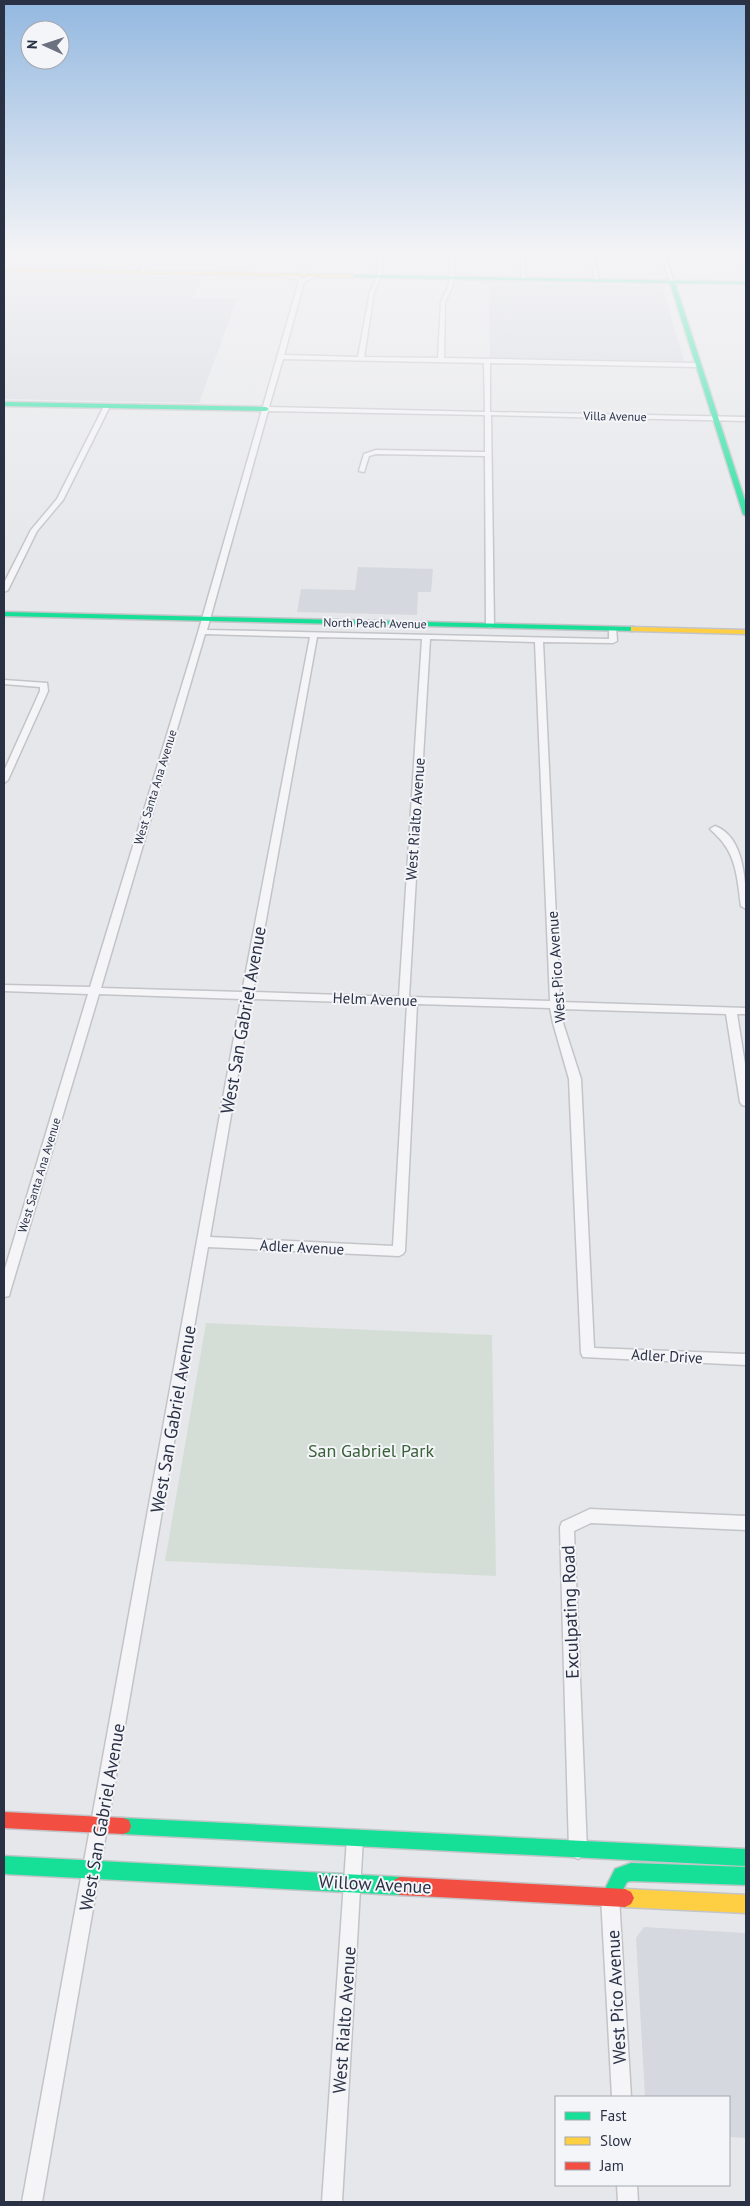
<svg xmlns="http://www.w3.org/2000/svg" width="750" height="2206" font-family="'PT Sans',sans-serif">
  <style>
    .built { fill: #d6d8df }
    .green { fill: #d5ded6 }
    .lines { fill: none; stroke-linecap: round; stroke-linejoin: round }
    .street-casing { stroke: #c3c4c8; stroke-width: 3 }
    .fast-casing { stroke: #c3c4c8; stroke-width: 3 }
    .slow-casing { stroke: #c3c4c8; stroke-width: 3 }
    .jam-casing { stroke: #c3c4c8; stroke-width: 3 }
    .street { fill: #f5f5f7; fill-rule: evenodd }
    .fast { fill: #16e098; fill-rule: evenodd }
    .slow { fill: #ffcf43; fill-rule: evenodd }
    .jam { fill: #f24e42; fill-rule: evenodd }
    .labels { text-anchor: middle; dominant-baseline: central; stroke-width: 4; stroke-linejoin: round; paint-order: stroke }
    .far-street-label { font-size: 12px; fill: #2b3145; stroke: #f4f5f9 }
    .street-label { font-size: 15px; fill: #2b3145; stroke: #f4f5f9 }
    .near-street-label { font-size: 18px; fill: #2b3145; stroke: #f4f5f9 }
    .near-park-label { font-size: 18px; fill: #3a6138; stroke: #f4f5f9 }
  </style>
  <rect width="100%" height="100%" fill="#e6e7ea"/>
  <path class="built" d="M4,254h106l-10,14 -96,-2z
    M4,273l199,4 -10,21 44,1 -38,104 -195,-4z
    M481,280h31l7,3 143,3 22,75 -194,-3 -1,-73 -8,-1z
    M358,567l75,2 -2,23h-13l-1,23 -120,-3 4,-23 54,1z
    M644,1927l102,6v205l-17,-1v-40h-84l-9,-159z"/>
  <path class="green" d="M206,1323l286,12 4,241 -331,-15z"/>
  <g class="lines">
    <defs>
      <path id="street" d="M149,254h4l-11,19h-4z
        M307,254h4l-6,21 -2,1 -2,-1z
        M380,254h4l-4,25 -6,13 -10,65 74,1 3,-56 8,-17 2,-31h4l-2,31 -8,17 -1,56 253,5 3,2 -3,2 -207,-4v49l256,5v4l-255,-6 3,211 -4,2 -4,-2 -1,-170 -109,-2 -7,2 -5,16 -5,-1 5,-17 12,-4 109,2v-37l-217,-4 -61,219 402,9v-10l7,-2 1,14 -4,2 -70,-1 17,360 186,6v6h-9l9,56v36l-4,-1 -2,-3 -14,-88 -165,-5 2,14 18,56 13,269 152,6v11l-163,-8 -2,-4 -12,-274 -16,-56 -3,-15 -133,-4 -12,247 -2,3 -4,2 -191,-9 -166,955h-20l219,-1203 -142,-5 -89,298 -1,4 -5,1v-25l84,-278 -84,-3v-6l86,2 107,-351 102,-355 -2,-2 -27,-4 2,-1 26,3 4,2 14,-5 2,1 -14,7 -20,73 74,2 12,-65 6,-13zM283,359l201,4 1,49 -216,-5zM205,634l105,3 -68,355 -141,-4zM317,637l105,2 -23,358 -146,-5zM430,639l105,3 15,359 -141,-4zM251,999l156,5 -14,242 -183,-9z
        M520,254h4l2,25 -2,1 -2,-1z
        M590,254h4l5,28 -4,-1z
        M661,254h4l9,29 -4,-1z
        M739,254h4l3,13 -2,-1z
        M107,404l3,2 -47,94 -26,31 -29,59 -4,2v-9l27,-53 26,-31 47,-93z
        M4,680l43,3 1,8 -40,89 -4,3v-12l36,-80v-4l-36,-3z
        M715,826c30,11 31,58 31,83l-5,-3c-3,-21 -4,-45 -17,-62 -4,-6 -9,-10 -14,-15z
        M590,1509l156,7v14l-155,-7 -17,8 13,319 -3,6 -6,3 -6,-3 -3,-6 -9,-323 2,-5z
        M355,1830l6,2 2,6 -21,364h-20l25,-364 2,-6z
        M610,1888l6,3 3,6 12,200h-19l-11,-200 3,-6z
        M617,2185h20l1,17h-20z"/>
      <path id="fast" d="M353,275l393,7v2l-71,-1 71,221v12l-3,-2 -73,-231 -319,-6z
        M4,402l262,5 3,2 -3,2 -262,-5z
        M4,612l630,15 4,2 -4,2 -630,-15z
        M123,1818l623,31v17l-623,-32 -6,-2 -2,-6 2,-6z
        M4,1856l396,21 6,3 3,6 -3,6 -6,3 -396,-21z
        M631,1863l115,4v18l-115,-4 -4,1 -11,21 -6,3 -6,-3 -3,-6 14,-28z"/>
      <path id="slow" d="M4,269l349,6 2,1 -2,1 -349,-6z
        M631,627l115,3v4l-112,-3h-3z
        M625,1889l121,6v18l-121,-6 -6,-3 -3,-6 3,-6z"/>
      <path id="jam" d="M4,1812l119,6 6,2 2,6 -2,6 -6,2 -119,-6z
        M400,1877l225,12 6,3 3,6 -3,6 -6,3 -225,-12 -6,-3 -3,-6 3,-6z"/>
    </defs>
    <use href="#street" class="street-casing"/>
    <use href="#fast" class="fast-casing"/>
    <use href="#slow" class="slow-casing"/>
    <use href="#jam" class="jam-casing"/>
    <use href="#street" class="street"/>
    <use href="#fast" class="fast"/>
    <use href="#slow" class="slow"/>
    <use href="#jam" class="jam"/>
  </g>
  <linearGradient id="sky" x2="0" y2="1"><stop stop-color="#93b8e0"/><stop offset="0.45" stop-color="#f4f4f6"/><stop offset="1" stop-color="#f4f4f6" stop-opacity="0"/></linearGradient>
  <rect width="750" height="563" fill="url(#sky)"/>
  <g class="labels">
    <g class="far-street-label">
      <text transform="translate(615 416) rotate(1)">Villa Avenue</text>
      <text transform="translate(375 623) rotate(1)">North Peach Avenue</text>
      <text transform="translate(155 787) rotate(-73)">West Santa Ana Avenue</text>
      <text transform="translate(39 1175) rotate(-73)">West Santa Ana Avenue</text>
    </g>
    <g class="street-label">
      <text transform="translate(415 819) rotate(-86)">West Rialto Avenue</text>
      <text transform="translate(556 967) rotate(-94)">West Pico Avenue</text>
      <text transform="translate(375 999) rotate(2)">Helm Avenue</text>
      <text transform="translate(302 1247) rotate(3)">Adler Avenue</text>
      <text transform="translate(667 1356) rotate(3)">Adler Drive</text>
    </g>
    <g class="near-street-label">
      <text transform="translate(243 1020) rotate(-80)">West San Gabriel Avenue</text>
      <text transform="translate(173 1419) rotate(-80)">West San Gabriel Avenue</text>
      <text transform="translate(570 1612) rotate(-92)">Exculpating Road</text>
      <text transform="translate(102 1817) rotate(-80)">West San Gabriel Avenue</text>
      <text transform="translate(375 1884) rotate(3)">Willow Avenue</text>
      <text transform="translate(616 1997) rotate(-93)">West Pico Avenue</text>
      <text transform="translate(344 2020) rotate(-86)">West Rialto Avenue</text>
    </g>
    <g class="near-park-label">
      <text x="371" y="1450">San Gabriel Park</text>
    </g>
  </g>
  <rect width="750" height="2206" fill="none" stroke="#2b3145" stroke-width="10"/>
  <rect x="555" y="2096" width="175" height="90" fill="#f4f5f9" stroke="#a4a7b1"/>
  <rect x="565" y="2112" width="25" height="8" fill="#16e098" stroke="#a4a7b1"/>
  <text x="600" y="2121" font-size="15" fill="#2b3145">Fast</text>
  <rect x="565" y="2137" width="25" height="8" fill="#ffcf43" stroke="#a4a7b1"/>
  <text x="600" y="2146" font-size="15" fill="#2b3145">Slow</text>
  <rect x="565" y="2162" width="25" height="8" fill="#f24e42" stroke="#a4a7b1"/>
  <text x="600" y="2171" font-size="15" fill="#2b3145">Jam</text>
  <g transform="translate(45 45) rotate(273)"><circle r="24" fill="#f4f5f9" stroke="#a4a7b1"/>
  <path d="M0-4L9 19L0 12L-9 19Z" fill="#6c717f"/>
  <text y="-8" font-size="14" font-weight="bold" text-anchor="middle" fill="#2b3145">N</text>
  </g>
</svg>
